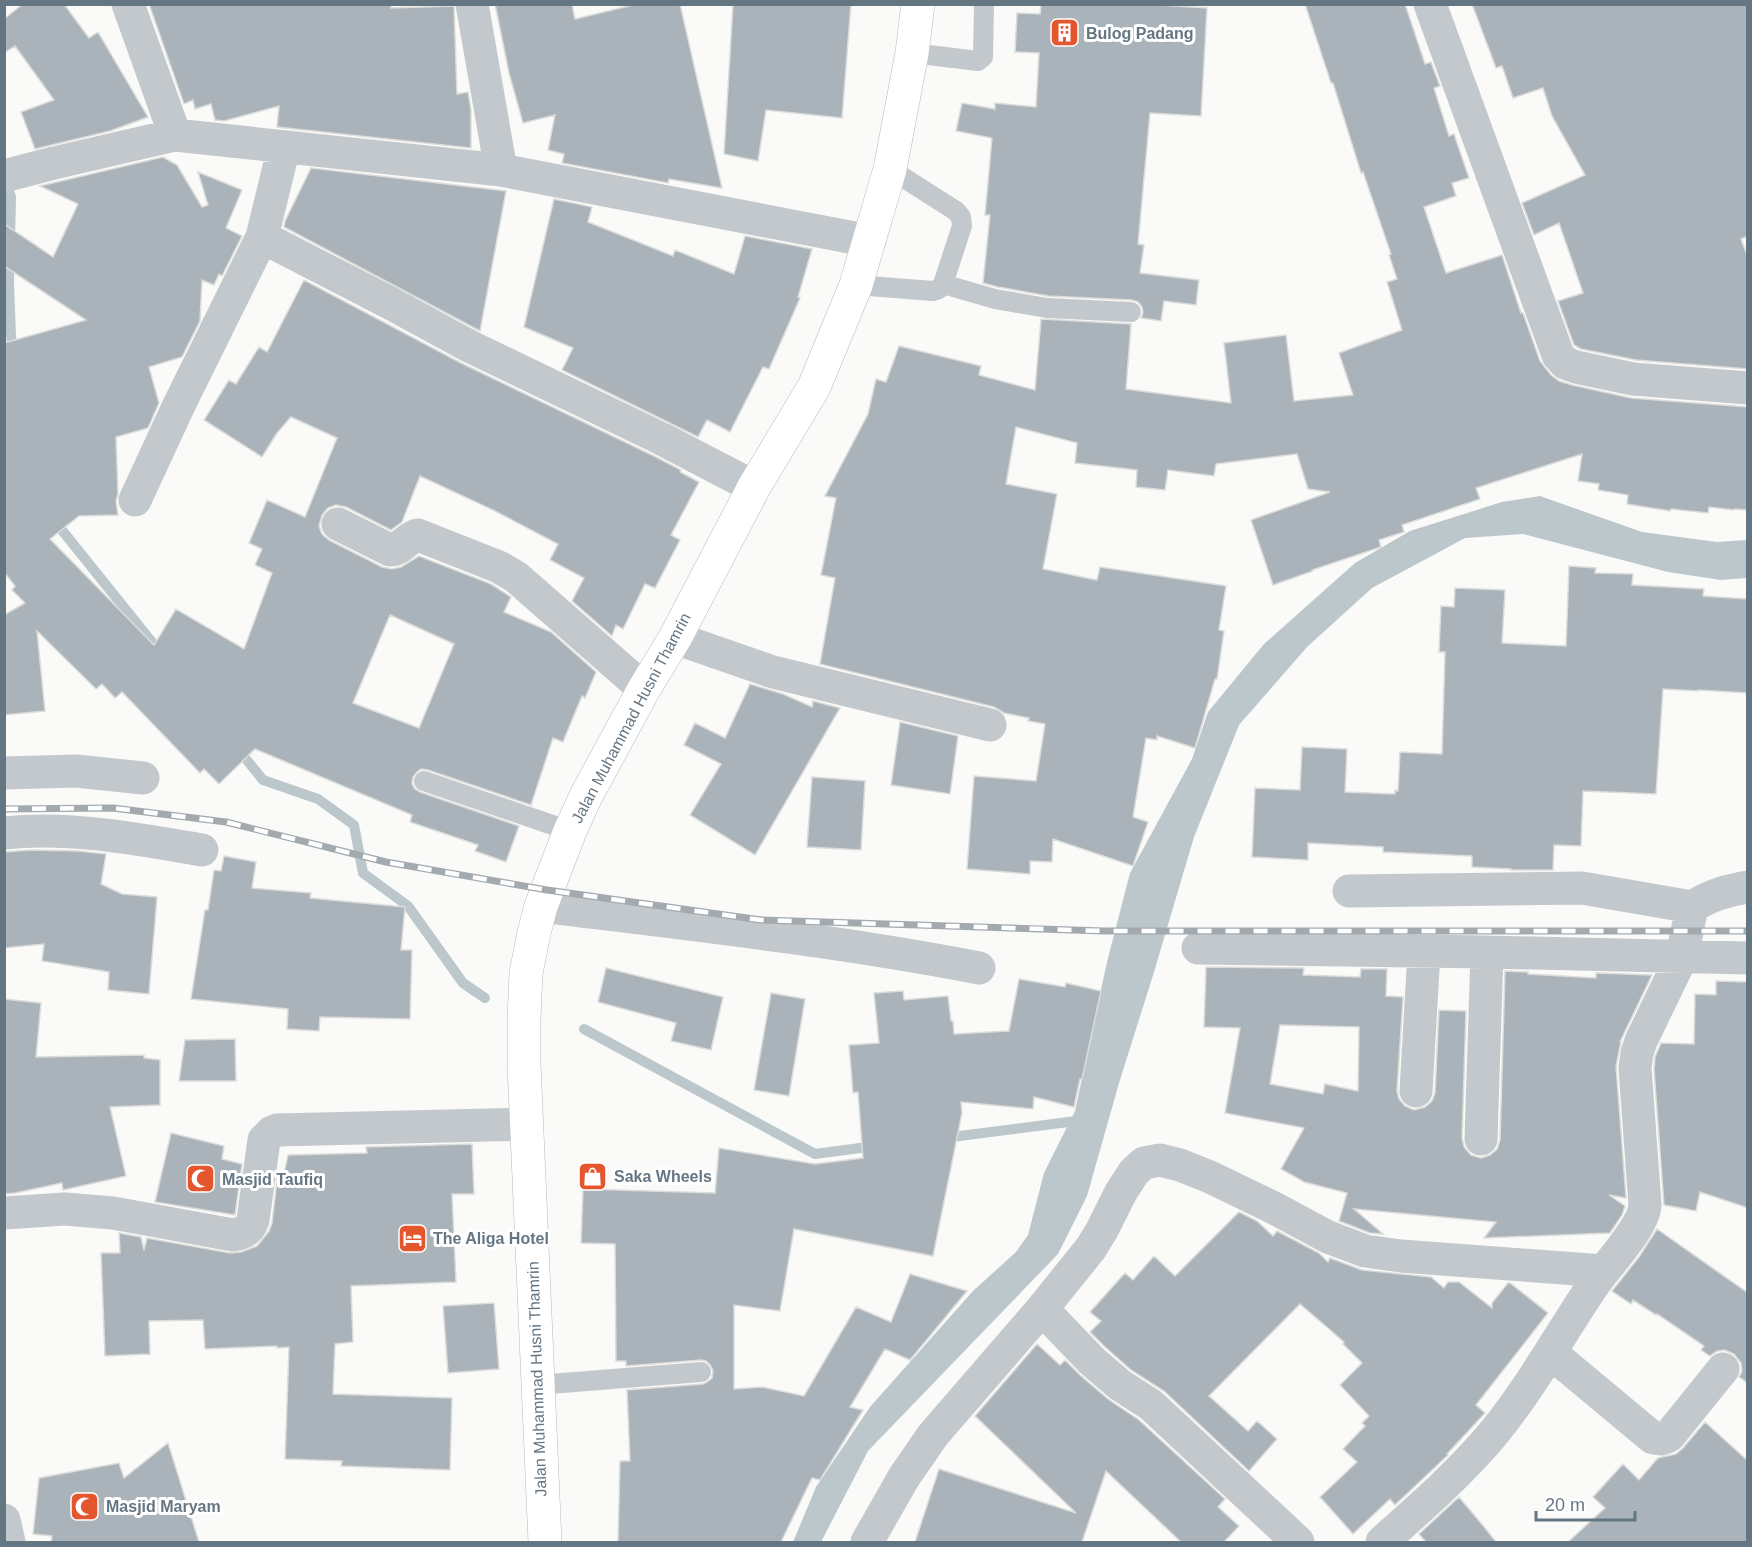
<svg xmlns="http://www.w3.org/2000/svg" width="1752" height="1547" font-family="Helvetica,sans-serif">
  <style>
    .water { fill: #bbc7cb }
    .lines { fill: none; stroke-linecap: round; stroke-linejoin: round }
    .stream { stroke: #bbc7cb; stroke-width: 10 }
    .building { fill: #aab3b9; stroke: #dcdcda; stroke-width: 1.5; fill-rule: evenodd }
    .primary-casing { stroke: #b5babe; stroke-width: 34 }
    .service { stroke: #c3c8cc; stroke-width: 20 }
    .minor { stroke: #c3c8cc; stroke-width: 33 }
    .primary { stroke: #fff; stroke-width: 33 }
    .rail-casing { stroke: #a2aab0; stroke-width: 7 }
    .rail { stroke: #fff; stroke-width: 4.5; stroke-dasharray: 14; stroke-linecap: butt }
    .labels { text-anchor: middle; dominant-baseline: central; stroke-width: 6; stroke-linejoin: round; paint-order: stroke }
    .poi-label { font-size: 16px; font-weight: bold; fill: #657683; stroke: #fff; text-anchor: start }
    .street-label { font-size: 16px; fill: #657683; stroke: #fff }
  </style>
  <rect width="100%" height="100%" fill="#fafaf8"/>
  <path class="water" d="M1540,496l102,36 75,10 30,-2v38l-26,2 -53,-8 -145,-38 -58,4 -93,50 -65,59 -68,78 -45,112 -40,135 -35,111 -32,113 -29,58 -190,197 -47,91h-28l23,-55 54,-80 103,-116 43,-39 12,-17 16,-62 31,-62 32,-149 23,-89 62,-114 16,-47 56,-68 91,-81 55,-32 92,-29z"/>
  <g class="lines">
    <path class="stream" d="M5,178l6,19 -2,86 2,54 4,16
      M53,519l110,137
      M237,748l26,32 55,19 36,26 9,48 45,33 55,77 22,15
      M584,1029l231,125 60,-8
      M944,1138l140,-18"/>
  </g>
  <path class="building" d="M23,4h41l25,34 9,-6 50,85 -38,14 -75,18 -14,-37 33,-12 -39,-54 -11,7v-34z
    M149,4h242v4l63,-2 3,88 11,-2 3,18v38l-194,-21 2,-21 -55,15 -9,-1 -4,-16 -16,5 -2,-9 -9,4z
    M495,4h77l3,15 62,-15h43l42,184 -53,-9 -1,4 -106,-20 2,-9 -16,-4 7,-35 -32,8 -14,-50z
    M733,4h118l-9,114 -76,-8 -8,51 -34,-7z
    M1041,4h102l64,4 -6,108 -51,-3 -12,131 6,1 -4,28 59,7 -3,25 -32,-4 -3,20 -20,-3 2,-5 -1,-6 -4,-5 -6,-2 -84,-4 -50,-9 -15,-4 7,-68h-5l7,-77 -36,-7 6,-28 33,6v-6l41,4 3,-54 -24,-1 2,-39 23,1z
    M1305,4h100l20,60 6,-2 9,24 -6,2 15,48 5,-2 15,44 -17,5 4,13 -32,11 22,66 56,-18 19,58h2l17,48 11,14 8,6 13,4 59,13 117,9v103l-13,-1 -1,1 -25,-3 -1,6 -37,-4 -1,2 -43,-7 1,-9 -30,-5 1,-6 -21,-3 4,-27 -106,34 4,11 -78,26 2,7 -25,8 2,7 -69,23 1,1 -40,14 -22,-65 79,-28 -22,-3 -11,-35 -81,10 -2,12 -46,-6 -3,20 -29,-3 1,-17 -62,-7 2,-20 -61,-16 -10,57 51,10 -14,75 54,11 3,-13 126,19 -7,44 5,1 -7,48h-2l-20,69 -38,-12v4l-11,-2 -13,79 15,5 -15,44 -80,-27 -1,23 -22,-1v13l-63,-5 7,-93 62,5 9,-57 -17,-3 1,-3 -25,-5 -10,-6 -174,-43 15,-86 -14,-3 15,-77 -11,-2 43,-82 8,-35 10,3 13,-36 82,20 -2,9 56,15 6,-71 90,5 -5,65 105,14 -7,-60 62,-8 8,66 59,-6 -14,-42 63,-23 -15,-48 10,-3 -8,-24 2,-1 -28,-82 -2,1 -28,-90h-2z
    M1472,4h276v232l-7,3 7,19v111l-112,-9 -55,-11 -7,-4 -16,-44 25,-8 -24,-70 -25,12 -12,-32 63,-28 -33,-59 -9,-28 -30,10 -11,-32 -6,2z
    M163,157l14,8 25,42 6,-2 -10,-33 44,18 -16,38 16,8 -20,40 -3,-2 -5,11 -12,-5 -2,41 -18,36 -33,10 10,36 -11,25 -32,9 2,57 -2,7 2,14 -39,1 -29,23 104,106 22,-36 68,40 28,-76 -17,-8 7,-16 -13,-6 18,-43 38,17 32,-79 -46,-21 -14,16 -15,24 -58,-37 25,-40 7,4 23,-37 8,5 37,-72 157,83 193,93 27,14 -1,2 19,10 -28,53 9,5 -25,48 -10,-4 -22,45 -7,-4 -4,11 -40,-35 12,-23 -34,-18 8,-16 -63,-33 -75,-35 -18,46 -11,8 -45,-23 -10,-2 -8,3 -6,7 -3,11 3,8 7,6 53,27 10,2 9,-2 18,-11 72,28 20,13 -7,15 47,20 45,40 -11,26 -3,-2 -19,46 -10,-4 -22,67 -103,-35 -7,-1 -4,3 -4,5 -1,7 3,5 5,3 99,34 -13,36 -31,-11 3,-6 -68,-23 2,-7 -157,-66 -36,35 -15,-15 -4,4 -78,-81 -7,6 -13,-14 -6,5 -59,-58 8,80 -41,4v-100l21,-12 -13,-13 3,-4 -11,-14v-229l82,-23 -82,-54v-42l49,33 25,-53 -38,-18zM390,615l64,29 -35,84 -66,-25z
    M311,168l195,23 -26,140 -196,-104 1,-6z
    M554,199l38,8 -4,15 85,34 2,-6 59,24 11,-38 67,13 -14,48 2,1 -31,71 -6,-2 -33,65 -23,-12 -9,17 -136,-67 11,-22 -49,-21z
    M1569,566l27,2 -1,5 38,1 -1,11 72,4 -1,7 45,3v94l-50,-3v1l-35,-2 -7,105 -73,-3 -2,55 -27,-1 -1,25h-42v-1l-39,-2v-11l-89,-4v-5l-75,-4v17l-56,-3 3,-69 45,2 2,-43 45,2 -2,43 50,2v-4l3,1 2,-39 42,2 3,-102h-6l2,-46 13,1 1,-19 50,2 -3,53 64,3z
    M750,684l33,10 29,13 1,-6 27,7 -85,147 -65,-40 31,-51 -37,-19 11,-22 30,15z
    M900,722l58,14 -8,58 -59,-9z
    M812,777l53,4 -4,69 -54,-3z
    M30,850l48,1 28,3 -5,30 21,10 35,3 -8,97 -41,-4 1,-18 -67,-11 2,-17 -40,4v-96z
    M224,856l32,6 -4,26 59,5 -1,5 95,9 -4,43h11l-2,69 -90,-2 -1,14 -32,-2 1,-20 -97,-10 14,-89h3l6,-40 7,1z
    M1206,967l98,1 -1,7 57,2 1,-8h26l-1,27 17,1 -6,94 2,8 6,7 9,4 11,-3 7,-6 3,-8 4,-83 27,1 -4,127 2,9 7,8 10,3 9,-3 7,-6 3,-9 5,-169 23,1v2l68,4v-5l56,2 -32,67h1l-5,24 10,132 -17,-3 16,11 -3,9 -12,18 -126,5 12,-16 -142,-13 29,25 -13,-1 -31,-12 8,-28 -43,-11 -23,-13 23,-41 -79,-15 15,-85 -36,-1zM1280,1025l79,2 -1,64 -33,-7 -2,10 -53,-10z
    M606,968l117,29 -12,53 -40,-9 5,-18 -78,-21z
    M1019,979l46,8 1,-4 35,8 -19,88h-2l-6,28 -40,-10 -1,12 -72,-7 1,11 -29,143 -139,-27 -14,82 -46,-6v84l28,-2 42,9 52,-89 35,15 19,-48 57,17 -57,69 -25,-11 -35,58 13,3 -43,70 -8,-2 -31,64h-163l2,-81h10l-3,-71 76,-6 4,-2 5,-4 1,-8 -3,-5 -4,-4 -5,-1 -75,6v-5h-10l-1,-117 -34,-1 2,-54 132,4 4,-45 96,16 48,-6 -5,-66 -5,1 -4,-48 30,-2 -5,-50 29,-2 1,9 44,-4 3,25h2l1,13 55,-3z
    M1716,981l32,1v226l-48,-16 -4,19 -32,-6 -10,-136 1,-12 6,-14 33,1 1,-50 21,1z
    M771,993l34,6 -16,97 -35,-6z
    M4,999l37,4 -5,54 108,-2v3l16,2v45l-50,2 16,69 -63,14 -1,-7 -47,10 -11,1z
    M235,1039l1,42h-57l6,-41z
    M171,1133l53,13 -2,13 20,5 -7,51 -80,-13z
    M472,1144l2,50h-22l4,88 -105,4 2,56 -18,2 -2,50 119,4 -2,72 -109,-4 1,-5 -57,-2 4,-112 -12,1v-2l-72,3 -2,-29 -54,1 1,33 -45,2 -4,-103h19l-1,-20 22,4 3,13 3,-12 83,15 11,-1 16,-6 12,-15 3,-8 6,-51 6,2 4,-19 79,-2 -1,-6z
    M1239,1212l18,9 16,15 4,-5 42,22 9,9 2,-4 32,12 69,7 13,11 4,-6h11l33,26v-5l16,-20h2l38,30 -72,92 9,8 -38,41 1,1 -53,50 -5,-6 -37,35 -33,-37 37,-35 -14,-13 22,-23 -3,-3 7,-7 -29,-31 22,-22 -19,-19 1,-2 -44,-38 -91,92 39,35 9,-10 20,18 -28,32 -85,-80 -33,-21 -26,-23 -15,-15 11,-11 -11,-9 35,-39 8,7 21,-24 21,20z
    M1657,1229l91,64v90l-9,-6 3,-6 -1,-8 -7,-9 -9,-4 -8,1 -7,5 -9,-6 3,-4 -47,-32 -1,1 -23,-15 -2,4 -19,-13 27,-34z
    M494,1303l5,66 -51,4 -5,-67z
    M1037,1344l23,21 5,-5 15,15 28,24 31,21 86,79 -7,8 21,19 -15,16h-43l-75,-71 -24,71h-167l24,-73 137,44 -101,-97z
    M1705,1422l43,39v81h-180l37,-34 -12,-11 30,-33 16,16 19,-22 18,-4 7,-6z
    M168,1443l31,99h-148l1,-6 -19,-2 6,-56 80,-15 5,15z
    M1459,1497l26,31 11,14h-70l-7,-8z"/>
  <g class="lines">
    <defs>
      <path id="primary" d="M545,1542l-21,-478v-45l2,-46 8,-40 7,-27 29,-75 16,-35 58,-107 31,-51 79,-151 60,-100 42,-102 34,-116 22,-116 6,-49"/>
    </defs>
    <use href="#primary" class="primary-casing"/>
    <path class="service" d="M912,53l66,8 5,-4 1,-53
      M943,284l52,15 52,9 84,4
      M856,285l77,6 6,-2 4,-5 19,-58 -1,-9 -5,-6 -66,-42
      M424,781l146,50
      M537,1385l164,-13"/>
    <path class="minor" d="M128,4l47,131
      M472,4l29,166
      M1430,4l128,351 7,8 11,4 57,12 115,9
      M4,176l50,-13 121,-28 326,35 369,71
      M262,237l128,66 79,43 193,93 92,48
      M135,500l44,-95 83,-168 22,-90
      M338,524l52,26c12,0 17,-13 28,-15l81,32 17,10 128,112
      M675,638l98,34 217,53
      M4,773l72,-2 67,7
      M4,833c67,-7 133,6 198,17
      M1349,891l233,-3 110,19c19,-12 33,-16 56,-20
      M541,906c146,18 293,34 438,62
      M1198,948l289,4 261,6
      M1416,1091l8,-139
      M1481,1139l6,-187
      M4,1213l61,-4 48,4 120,22c10,-2 16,-4 20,-15l11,-80 8,-8 5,-2 249,-6
      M1042,1309l49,-61 11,-18 19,-38 13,-20 10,-9 16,-3 20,5 30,12 64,31 54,29 37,14 36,5 203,15
      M1551,1353l102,85 8,1 8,-3 54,-67
      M4,1520l5,22
      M867,1542l37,-65 29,-42 109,-126 50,52 28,24 31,20 147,137
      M1382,1542c39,-35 76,-67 110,-107 39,-47 68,-101 102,-151 13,-19 50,-57 51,-79l-10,-137 2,-15 4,-12 41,-85 10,-49"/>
    <use href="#primary" class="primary"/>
    <defs>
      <path id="rail" d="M4,809l109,-1 113,14 160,40 161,28 214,30 343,11h644"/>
    </defs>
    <use href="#rail" class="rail-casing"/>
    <use href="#rail" class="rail"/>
  </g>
  <defs>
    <symbol id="building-square" viewBox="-11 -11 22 22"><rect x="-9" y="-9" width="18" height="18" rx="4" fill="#e4572e" stroke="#fff"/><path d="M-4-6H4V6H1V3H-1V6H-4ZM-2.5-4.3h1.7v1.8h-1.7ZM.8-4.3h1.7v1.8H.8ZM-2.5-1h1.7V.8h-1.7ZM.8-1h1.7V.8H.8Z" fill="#fff"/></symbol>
    <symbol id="shop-square" viewBox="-11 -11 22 22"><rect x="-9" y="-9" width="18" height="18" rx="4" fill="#e4572e" stroke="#fff"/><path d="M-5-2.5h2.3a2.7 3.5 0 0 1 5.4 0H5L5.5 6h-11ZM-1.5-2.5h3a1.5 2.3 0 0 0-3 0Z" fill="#fff"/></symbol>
    <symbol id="mosque-square" viewBox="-11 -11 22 22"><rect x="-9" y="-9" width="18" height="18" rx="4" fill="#e4572e" stroke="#fff"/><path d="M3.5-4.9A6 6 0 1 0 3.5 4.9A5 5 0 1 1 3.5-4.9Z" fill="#fff"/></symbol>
    <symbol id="hotel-square" viewBox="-11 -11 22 22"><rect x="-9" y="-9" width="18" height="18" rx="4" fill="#e4572e" stroke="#fff"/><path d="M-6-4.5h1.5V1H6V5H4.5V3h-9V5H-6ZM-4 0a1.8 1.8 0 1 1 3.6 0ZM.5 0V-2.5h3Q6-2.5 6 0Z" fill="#fff"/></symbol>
  </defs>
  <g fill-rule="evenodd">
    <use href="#building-square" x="1048" y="16" width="33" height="33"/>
    <use href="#shop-square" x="576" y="1160" width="33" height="33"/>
    <use href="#mosque-square" x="184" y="1162" width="33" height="33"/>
    <use href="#hotel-square" x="396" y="1222" width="33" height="33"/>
    <use href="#mosque-square" x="68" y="1490" width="33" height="33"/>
  </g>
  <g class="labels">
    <g class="poi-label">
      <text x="1086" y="33">Bulog Padang</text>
      <text x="614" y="1176">Saka Wheels</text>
      <text x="222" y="1179">Masjid Taufiq</text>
      <text x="433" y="1238">The Aliga Hotel</text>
      <text x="106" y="1506">Masjid Maryam</text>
    </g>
    <g class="street-label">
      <text transform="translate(631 718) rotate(-62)">Jalan Muhammad Husni Thamrin</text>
      <text transform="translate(537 1379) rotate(-92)">Jalan Muhammad Husni Thamrin</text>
    </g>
  </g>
  <rect width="1752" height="1547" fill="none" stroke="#657683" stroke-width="12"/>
  <path d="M1536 1511v9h99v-9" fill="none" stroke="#657683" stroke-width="3"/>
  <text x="1545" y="1511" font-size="18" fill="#657683" stroke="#ffffff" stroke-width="4.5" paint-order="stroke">20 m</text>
</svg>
